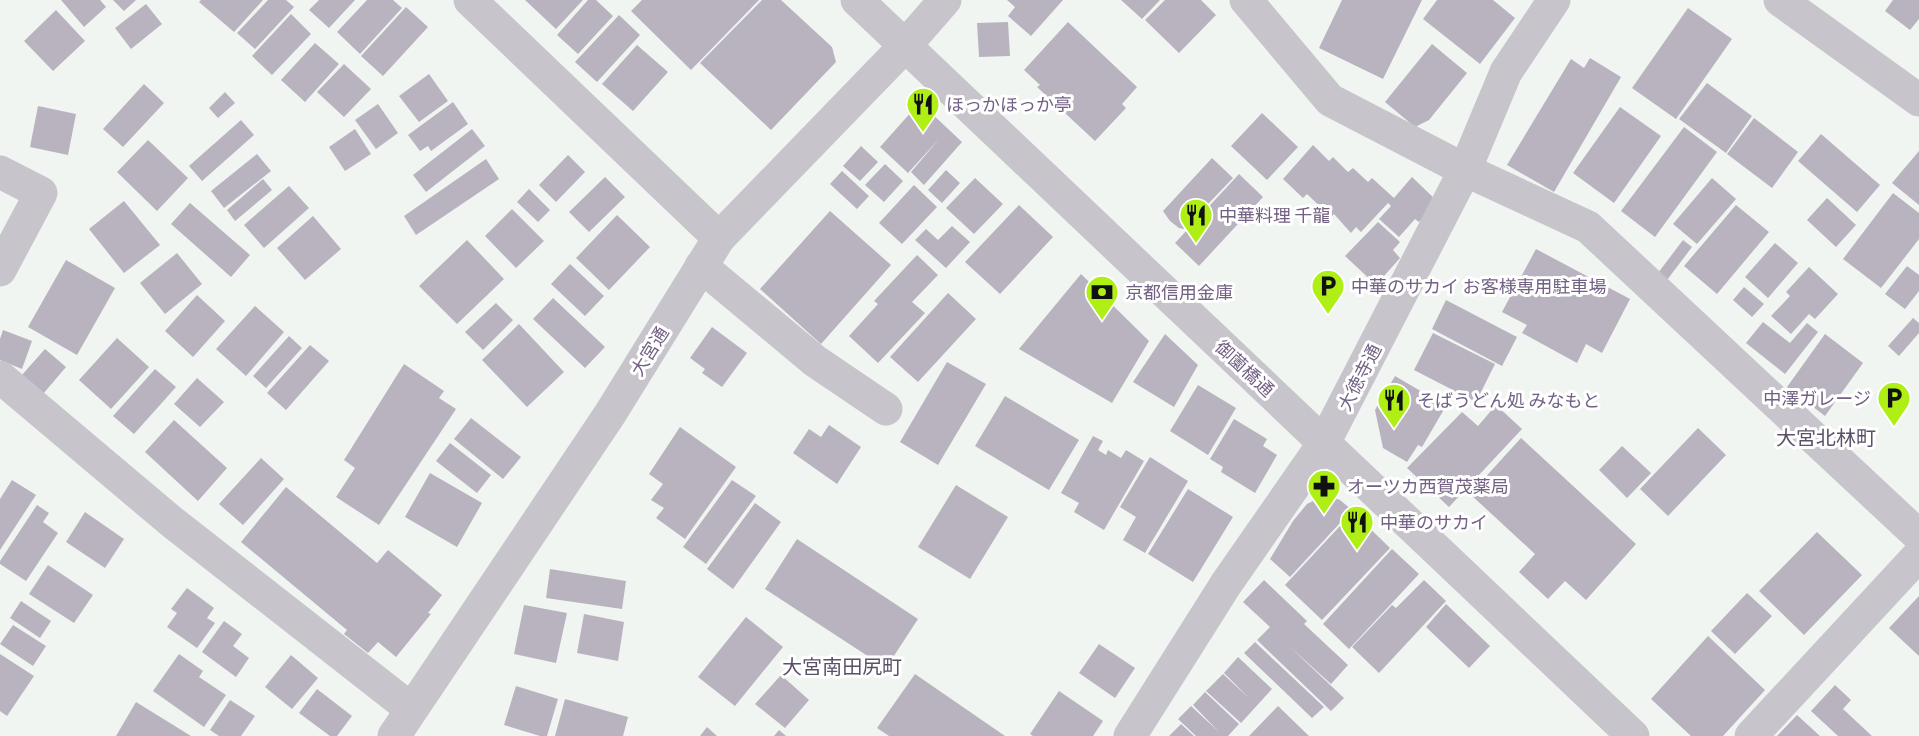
<svg xmlns="http://www.w3.org/2000/svg" width="1919" height="736" font-family="Manrope,'Noto Sans JP',sans-serif">
  <style>
    .building { fill: #b8b3be }
    .lines { fill: none; stroke-linecap: round; stroke-linejoin: round }
    .minor { stroke: #c8c4cb; stroke-width: 33 }
    .tertiary { stroke: #c8c4cb; stroke-width: 33 }
    .labels { text-anchor: middle; dominant-baseline: central; stroke-width: 6; stroke-linejoin: round; paint-order: stroke }
    .poi-label { font-size: 18px; fill: #736184; stroke: #fff; text-anchor: start }
    .street-label { font-size: 18px; fill: #736184; stroke: #fff }
    .neighbourhood-label { font-size: 20px; fill: #5c5068; stroke: #fff }
  </style>
  <rect width="100%" height="100%" fill="#f0f5f1"/>
  <path class="building" d="M61,0h39l6,7 -22,20z
    M113,0h23l-12,11z
    M201,0h62l-29,32 -35,-30z
    M268,0h18l8,7 -39,42 -18,-16z
    M319,0h36l-26,28 -20,-18z
    M367,0h26l9,8 -42,46 -23,-22z
    M525,0h58l-27,29z
    M588,0h8l17,16 -35,38 -21,-19z
    M642,0h117l-68,70 -60,-59z
    M762,0h19l51,47 4,15 -65,68 -71,-67z
    M1007,0h56l-32,36 -23,-20 7,-9z
    M1121,0h39l-18,19z
    M1165,0h36l15,15 -37,38 -34,-33z
    M1342,0h80l-39,79 -64,-31z
    M1437,0h56l22,18 -35,46 -57,-45z
    M1893,0h26v19l-9,11 -25,-19z
    M146,4l16,20 -31,25 -16,-21z
    M406,7l22,20 -45,49 -22,-20z
    M1688,8l44,31 -56,80 -44,-31z
    M56,10l29,31 -32,30 -29,-30z
    M291,14l20,20 -39,41 -20,-19z
    M619,15l21,20 -43,47 -22,-20z
    M1008,22l2,34 -31,1 -2,-34z
    M1068,22l69,65 -15,17 4,4 -31,33 -58,-54 3,-2 -16,-15z
    M315,43l24,21 -34,38 -24,-22z
    M1432,44l35,29 -38,47 -14,7 -30,-25z
    M637,45l31,27 -35,39 -31,-27z
    M1590,58l31,19 -67,115 -47,-27 64,-106 13,9z
    M344,64l27,25 -27,28 -27,-25z
    M429,74l19,27 -29,21 -20,-26z
    M1707,83l45,33 -26,37 -47,-34z
    M144,84l20,19 -41,44 -20,-18z
    M225,92l10,11 -17,15 -9,-10z
    M453,102l15,22 -37,27 -3,-5 -8,5 -12,-16z
    M378,104l20,29 -22,16 -21,-29z
    M38,106l38,8 -8,41 -38,-8z
    M1620,107l41,29 -47,67 -41,-30z
    M913,110l16,1 33,31 -38,43 -13,-13 29,-34 -32,35 -28,-26z
    M1262,113l36,34 -31,33 -36,-34z
    M1754,118l44,34 -26,36 -45,-34z
    M241,120l13,15 -52,46 -13,-15z
    M1684,127l33,25 -62,85 -34,-26z
    M355,129l16,25 -26,17 -16,-24z
    M472,129l13,17 -59,46 -13,-17z
    M1821,134l59,51 -23,27 -59,-51z
    M148,140l40,38 -31,33 -40,-39z
    M1313,145l16,16 4,-4 15,15 5,-4 15,14 4,-4 22,20 18,-21 26,25 -19,20 -4,-3 -16,18 -20,-18 12,-13 -3,-3 -27,29 -5,-5 -5,6 -17,-19 -3,3 -24,-23 -4,4 -20,-19z
    M861,146l17,16 -18,19 -17,-15z
    M1919,151v54l-27,-22z
    M257,154l14,17 -47,37 -13,-17z
    M568,155l17,17 -29,30 -17,-17z
    M1212,158l21,20 -49,51 -5,-1 -9,-7 -7,-10z
    M486,159l13,20 -83,56 -12,-19z
    M885,164l18,17 -19,21 -19,-17z
    M946,170l14,13 -18,20 -14,-13z
    M842,171l27,25 -12,13 -27,-25z
    M1239,174l24,23 -64,69 -24,-23z
    M605,177l20,20 -36,35 -20,-20z
    M975,178l28,26 -29,30 -28,-26z
    M1712,178l24,21 -39,45 -24,-20z
    M263,179l9,11 -37,31 -8,-11z
    M914,185l23,22 -35,37 -23,-21z
    M289,186l20,22 -45,40 -20,-23z
    M529,189l21,21 -12,12 -21,-20z
    M1893,193l26,20v26l-38,49 -38,-29z
    M1827,198l29,27 -20,22 -29,-27z
    M124,201l36,44 -36,28 -35,-44z
    M190,203l60,52 -19,22 -60,-53z
    M1019,205l34,32 -53,57 -35,-32z
    M1736,205l33,27 -52,62 -33,-28z
    M512,209l32,32 -28,27 -31,-32z
    M830,211l61,54 -70,79 -61,-55z
    M617,215l33,32 -41,43 -33,-32z
    M313,216l28,33 -36,31 -28,-32z
    M1378,222l22,20 -7,8 7,8 -24,27 -31,-29z
    M952,226l18,16 -24,26 -31,-28 11,-11 12,11z
    M467,240l37,39 -47,45 -38,-38z
    M1683,240l9,7 -25,33 -9,-7z
    M1775,243l23,20 -30,35 -23,-21z
    M1536,249l94,50 -28,54 -16,-9 -9,19 -55,-30 5,-8 -25,-13z
    M177,253l25,31 -37,30 -25,-31z
    M917,255l21,20 -26,27 13,11 -47,50 -29,-27 29,-32 -4,-3z
    M66,260l49,28 -38,67 -49,-28z
    M570,264l34,32 -19,20 -34,-32z
    M1907,266l12,9v16l-14,18 -20,-15z
    M1809,267l29,27 -23,25 -6,-5 -18,20 -20,-18 19,-20 -4,-4z
    M1081,274l68,67 -37,62 -93,-54z
    M1744,287l20,17 -12,13 -19,-17z
    M948,293l28,26 -58,63 -28,-25z
    M197,295l28,26 -32,36 -28,-26z
    M553,298l52,49 -20,21 -52,-49z
    M1446,300l71,37 -15,29 -70,-37z
    M496,303l17,17 -30,30 -18,-18z
    M255,306l29,26 -38,44 -30,-27z
    M1913,318l6,5v10l-20,23 -11,-10z
    M1763,322l27,21 17,-20 11,9 -33,42 -39,-31z
    M519,324l45,48 -37,35 -45,-47z
    M712,327l35,26 -25,34 -20,-14 3,-4 -15,-11z
    M3,330l29,11 -10,28 -22,-9v-21z
    M1433,333l62,31 -19,38 -62,-32z
    M1165,334l33,31 -24,42 -41,-25z
    M1825,334l38,29 -38,53 -38,-29z
    M289,336l13,12 -36,40 -13,-12z
    M117,338l32,29 -38,42 -32,-29z
    M310,345l19,16 -43,49 -19,-17z
    M45,349l21,18 -23,27 -22,-18z
    M947,362l39,22 -48,81 -38,-23z
    M404,364l40,27 -5,7 17,11 -77,116 -43,-28 19,-29 -11,-8z
    M155,369l21,18 -42,47 -21,-18z
    M1395,376l51,30 -24,41 -4,-2 -11,17 -24,-14 -8,-38z
    M197,378l27,24 -24,25 -26,-23z
    M1198,385l38,23 -28,47 -38,-24z
    M1005,396l74,44 -30,50 -74,-44z
    M1496,405l26,24 -73,78 -42,-39 55,-56 16,14z
    M471,418l50,39 -18,22 -49,-40z
    M1234,419l33,20 -4,7 14,9 -22,38 -34,-21 2,-5 -13,-8z
    M174,420l53,48 -29,33 -53,-49z
    M829,425l32,22 -24,37 -44,-31 16,-24 12,8z
    M680,427l56,40 -51,72 -29,-21 8,-10 -13,-8 12,-16 -14,-10z
    M1698,428l28,27 -58,61 -28,-27z
    M1093,436l10,5 -5,9 8,5 2,-5 13,8 5,-8 18,11 -40,69 -30,-18 5,-9 -18,-10z
    M1521,438l115,106 -50,56 -21,-19 -17,18 -29,-27 16,-18 -65,-60z
    M450,443l41,32 -14,18 -41,-32z
    M1622,446l29,27 -24,25 -28,-28z
    M1150,457l38,24 -43,72 -22,-13 13,-23 -16,-10z
    M261,458l23,21 -41,46 -24,-21z
    M430,473l52,30 -25,44 -52,-30z
    M12,480l24,15 -36,55v-51z
    M732,480l24,16 -50,68 -23,-17z
    M956,485l52,32 -38,62 -52,-32z
    M286,487l91,76 11,-13 54,45 -14,18 3,1 -35,43 -18,-15 -10,11 -24,-19 3,-4 -106,-88z
    M1188,489l45,28 -40,65 -45,-28z
    M1325,495l15,5 12,10 -62,67 -20,-18 23,-38 14,-17z
    M755,503l26,19 -48,67 -26,-20z
    M37,505l12,8 -6,9 15,11 -32,48 -26,-17v-3z
    M85,512l39,27 -19,29 -39,-26z
    M1353,512l37,36 -68,72 -37,-35z
    M1817,532l45,43 -58,60 -45,-44z
    M797,539l121,80 -32,49 -121,-79z
    M1392,549l27,25 -70,75 -26,-25z
    M48,565l45,30 -19,28 -45,-29z
    M550,569l76,12 -4,28 -76,-11z
    M1264,580l43,41 -3,3 44,41 -17,19 -42,-38 55,52 -13,13 -74,-71 13,-13 -27,-25z
    M1424,580l22,21 -67,72 -27,-26 40,-42 4,3z
    M187,588l27,20 -7,10 8,5 -18,25 -30,-21 10,-14 -6,-4z
    M1747,593l25,23 -37,38 -24,-23z
    M1919,596v60l-30,-28z
    M21,601l30,20 -11,17 -30,-20z
    M1446,604l44,42 -21,22 -43,-41z
    M524,605l43,8 -11,50 -42,-9z
    M584,614l40,8 -6,39 -41,-8z
    M746,617l37,30 -48,59 -37,-29z
    M224,621l18,13 -9,12 16,12 -13,19 -34,-25z
    M13,625l33,21 -13,20 -33,-22z
    M1708,636l57,54 -42,46h-32l-40,-37z
    M1255,642l69,65 -12,11 -68,-65z
    M1099,644l36,24 -20,30 -36,-25z
    M0,654l34,22 -27,40 -7,-5z
    M179,654l24,17 -4,6 27,18 -22,32 -51,-36z
    M291,655l27,23 -26,31 -27,-22z
    M1238,657l34,32 -31,34 -35,-32 17,-17 27,25 -26,-26z
    M915,674l90,62h-116l-12,-8z
    M781,675l28,25 -24,28 -30,-24z
    M1835,685l16,15 -8,9 29,27h-34l-27,-25z
    M516,686l42,13 -11,37h-7l-36,-11z
    M317,689l35,27 -15,20h-7l-31,-23z
    M1059,691l44,30 -10,15h-60l-3,-2z
    M1205,692l34,32 -11,12h-32l-18,-17 13,-13 28,26 -26,-27z
    M565,699l63,18 -5,19h-68z
    M230,700l25,16 -14,20h-22l-9,-6z
    M136,702l55,34h-75z
    M1278,706l31,30h-60z
    M1797,715l23,21h-43z
    M1181,724l13,12h-25z
    M707,727l10,9h-17z
    M779,730l7,6h-12z"/>
  <g class="lines">
    <path class="minor" d="M470,0l249,238
      M1246,0l84,100 135,70 123,57 331,309
      M1780,0l139,100
      M0,172l41,21 -41,77
      M701,266l114,95 71,48
      M0,377l172,145 239,187
      M1130,736l96,-152 98,-141 141,-273 41,-98 48,-72
      M1751,736l168,-181"/>
    <path class="tertiary" d="M857,0l776,736
      M394,736l216,-322 109,-176 186,-192 40,-46"/>
  </g>
  <defs>
    <symbol id="restaurant-pin" viewBox="-11 -11 22 30"><path d="M0 17L-7.5 6A9.5 9.5 0 1 1 7.5 6Z" fill="#b0ef16" stroke="#fff"/><path d="M-5-6h1v4h1v-4h1v4h1v-4h1v5L-1.5 .5V6h-2V.5L-5-1ZM5-6V6H3V1.5H1.5Q1.5-4 5-6Z" fill="#111"/></symbol>
    <symbol id="parking-pin" viewBox="-11 -11 22 30"><path d="M0 17L-7.5 6A9.5 9.5 0 1 1 7.5 6Z" fill="#b0ef16" stroke="#fff"/><path d="M-3.5-5.5H1a3.5 3.5 0 0 1 0 7H-1V5.5H-3.5ZM-1-3.4V-.6H.8a1.4 1.4 0 0 0 0-2.8Z" fill="#111"/></symbol>
    <symbol id="bank-pin" viewBox="-11 -11 22 30"><path d="M0 17L-7.5 6A9.5 9.5 0 1 1 7.5 6Z" fill="#b0ef16" stroke="#fff"/><path d="M-6-4H6V4H-6ZM0-2.3a2.3 2.3 0 1 0 0 4.6a2.3 2.3 0 1 0 0-4.6Z" fill="#111"/></symbol>
    <symbol id="pharmacy-pin" viewBox="-11 -11 22 30"><path d="M0 17L-7.5 6A9.5 9.5 0 1 1 7.5 6Z" fill="#b0ef16" stroke="#fff"/><path d="M-2-6h4v4h4v4h-4v4h-4v-4h-4v-4h4Z" fill="#111"/></symbol>
  </defs>
  <g fill-rule="evenodd">
    <use href="#restaurant-pin" x="904" y="85" width="38" height="52"/>
    <use href="#restaurant-pin" x="1177" y="196" width="38" height="52"/>
    <use href="#parking-pin" x="1309" y="267" width="38" height="52"/>
    <use href="#bank-pin" x="1083" y="273" width="38" height="52"/>
    <use href="#parking-pin" x="1875" y="379" width="38" height="52"/>
    <use href="#restaurant-pin" x="1375" y="381" width="38" height="52"/>
    <use href="#pharmacy-pin" x="1305" y="467" width="38" height="52"/>
    <use href="#restaurant-pin" x="1338" y="503" width="38" height="52"/>
  </g>
  <g class="labels">
    <g class="poi-label">
      <text x="946" y="104">ほっかほっか亭</text>
      <text x="1219" y="215">中華料理 千龍</text>
      <text x="1351" y="286">中華のサカイ お客様専用駐車場</text>
      <text x="1125" y="292">京都信用金庫</text>
      <text x="1871" y="398" text-anchor="end">中澤ガレージ</text>
      <text x="1417" y="400">そばうどん処 みなもと</text>
      <text x="1347" y="486">オーツカ西賀茂薬局</text>
      <text x="1380" y="522">中華のサカイ</text>
    </g>
    <g class="street-label">
      <text transform="translate(649 351) rotate(-58)">大宮通</text>
      <text transform="translate(1245 368) rotate(43)">御薗橋通</text>
      <text transform="translate(1359 377) rotate(-63)">大徳寺通</text>
    </g>
    <g class="neighbourhood-label">
      <text x="1826" y="437">大宮北林町</text>
      <text x="842" y="666">大宮南田尻町</text>
    </g>
  </g>
</svg>
